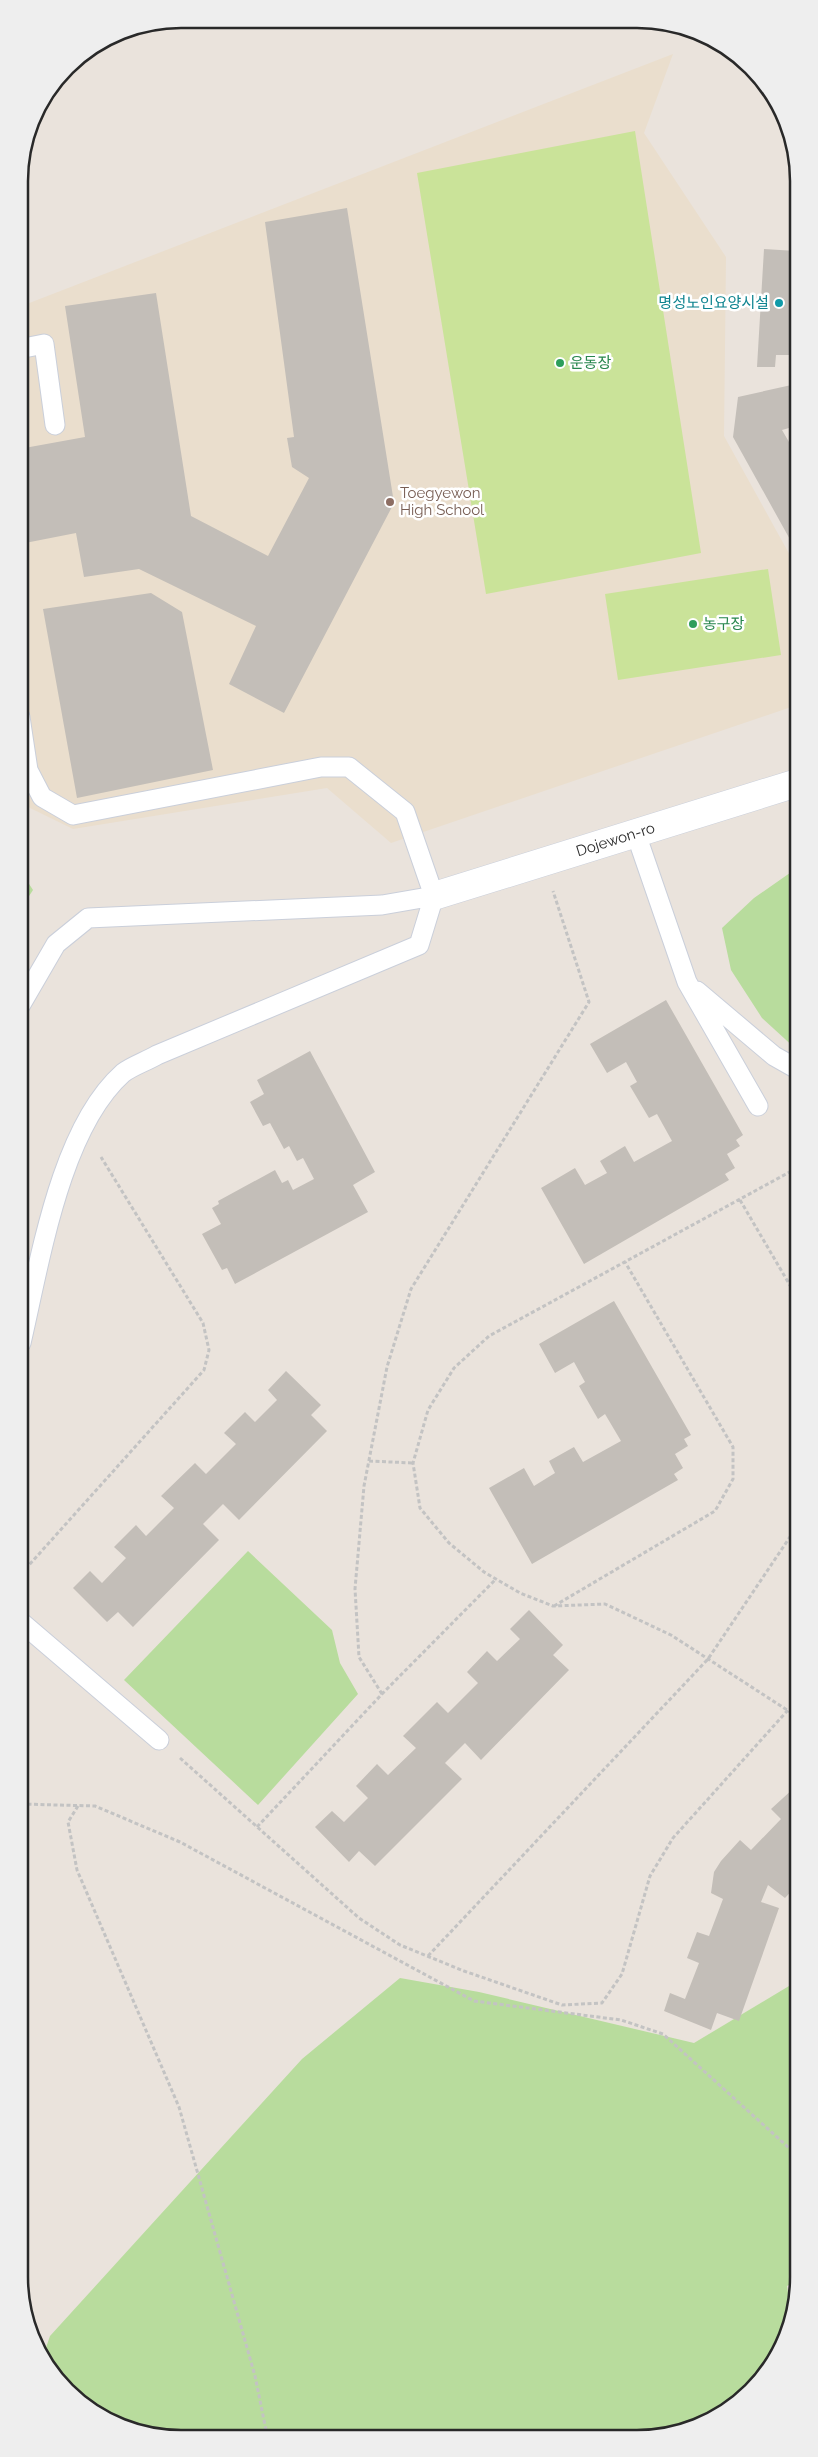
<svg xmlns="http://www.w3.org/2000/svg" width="818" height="2457" font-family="Raleway,'Noto Sans KR',sans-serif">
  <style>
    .education { fill: #eadecd }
    .green { fill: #b8dc9d }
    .pitch { fill: #cae399 }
    .building { fill: #c3beb8 }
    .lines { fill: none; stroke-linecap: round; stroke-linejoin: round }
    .service-casing { stroke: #cacfda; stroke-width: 21 }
    .minor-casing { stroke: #cacfda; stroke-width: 29 }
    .path { stroke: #c3c3c3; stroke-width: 3; stroke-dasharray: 4 2.5; stroke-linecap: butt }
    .service { stroke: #fff; stroke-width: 19 }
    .minor { stroke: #fff; stroke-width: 28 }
    .culture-dot { fill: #0f9aa8; stroke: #fff; stroke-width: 2 }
    .leisure-dot { fill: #2e9e5b; stroke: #fff; stroke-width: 2 }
    .education-dot { fill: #8d6e63; stroke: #fff; stroke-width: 2 }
    .labels { text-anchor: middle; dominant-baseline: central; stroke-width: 5; stroke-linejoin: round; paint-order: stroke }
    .culture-label { font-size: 15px; fill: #0d838f; stroke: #fff; text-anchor: end }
    .leisure-label { font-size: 15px; fill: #27864d; stroke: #fff; text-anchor: start }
    .education-label { font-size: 15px; fill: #785e54; stroke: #fff; text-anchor: start }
    .street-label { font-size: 15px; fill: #292929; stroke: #fff }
    .rim { fill: none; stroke: #292929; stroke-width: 2.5 }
  </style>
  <rect width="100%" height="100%" fill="#eae3dc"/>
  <path class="education" d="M673,54l-29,79 82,124 -2,179 73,132v137l-406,138 -64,-55 -254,41 -45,-22 -8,-36 -1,-464z"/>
  <path class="green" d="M797,868v182l-35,-32 -31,-48 -9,-42 32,-30z
    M20,870l13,20 -13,20z
    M248,1551l84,79 8,33 18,31 -100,111 -134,-125z
    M400,1978l79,14 215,51 105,-63v299l-12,7 5,33 -5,19 -28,45 -40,33 -49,19h-521l-41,-14 -42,-30 -24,-32 8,-23 252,-277z"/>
  <path class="pitch" d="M635,131l66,422 -215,41 -69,-421z
    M768,569l13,86 -163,25 -13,-86z"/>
  <path class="building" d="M347,208l47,295 -110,210 -55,-29 27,-58 -117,-57 -55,8 -8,-44 -51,10 -5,-30 -1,-64 66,-12 -20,-131 91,-13 35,223 77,40 41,-78 -17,-11 -5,-29 7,-1 -29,-215z
    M764,249l32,2v104h-20l-1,12h-18z
    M796,384v42l-14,4 14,24 1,98 -64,-115 5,-40z
    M151,593l31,19 31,158 -136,28 -34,-189z
    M666,1000l77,135 -7,5 4,6 -13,8 8,14 -10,6 4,6 -145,84 -43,-76 34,-20 10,17 22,-12 -7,-12 25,-15 9,16 38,-21 -15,-27 -8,4 -19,-32 7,-4 -11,-20 -19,11 -17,-29z
    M310,1051l65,121 -22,13 15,27 -133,72 -8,-16 -5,2 -20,-36 19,-10 -9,-16 7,-4 -1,-3 57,-31 7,13 6,-3 5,10 21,-11 -11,-21 -6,3 -8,-15 -5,3 -14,-26 -7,3 -13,-24 14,-8 -7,-14z
    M614,1301l77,134 -7,4 4,7 -13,8 8,14 -9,6 4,6 -146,84 -43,-76 35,-20 10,18 21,-13 -6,-12 25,-14 9,15 38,-21 -16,-27 -7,5 -19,-33 6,-4 -11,-20 -19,11 -16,-29z
    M286,1371l35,34 -10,10 16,16 -88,89 -16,-16 -20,20 16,16 -86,87 -15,-15 -11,10 -34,-34 17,-17 12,12 24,-25 -12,-11 22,-22 10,11 28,-28 -13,-12 34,-33 11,11 30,-30 -12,-11 21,-21 10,10 22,-22 -9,-10z
    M529,1610l34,35 -10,10 16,15 -88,90 -16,-17 -20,20 17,16 -87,87 -16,-15 -10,11 -34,-35 17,-16 12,11 24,-24 -12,-12 21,-22 11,11 28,-27 -13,-12 34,-34 11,11 30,-30 -11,-11 20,-21 10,10 23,-22 -10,-10z
    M794,1788l4,4v92l-13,14 -17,-13 -7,17 18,6 -40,113 -22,-8 -6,17 -47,-19 6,-18 15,6 14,-36 -12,-5 10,-26 12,4 14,-37 -12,-6 3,-21 7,-11 19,-21 11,10 30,-31 -10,-10z"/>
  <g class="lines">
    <defs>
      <path id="service" d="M19,349l25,-5 11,81
        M20,717l8,53 14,27 31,18 248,-48h28l56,45 29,84 -15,49 -262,110c-10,6 -25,11 -34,18 -63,56 -83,189 -102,270
        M636,834l51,148 71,124
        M697,991l77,65 23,13
        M20,1006l36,-62 32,-26 294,-13 52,-9
        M21,1622l138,118"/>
      <g id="minor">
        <path id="s1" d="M434,896l363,-113"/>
      </g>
    </defs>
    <use href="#service" class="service-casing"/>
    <use href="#minor" class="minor-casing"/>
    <path class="path" d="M797,1168l-308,168 -35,32 -26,42 -15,53 7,45 29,35 35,29 36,21 33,13 52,-2 66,31 127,82
      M740,1200l58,99
      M369,1461l44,2
      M21,1574l183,-204 5,-20 -6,-27 -102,-166
      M554,1606l161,-95 18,-32v-32l-108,-185
      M382,1694l-23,-37 -4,-68 9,-103 23,-119 24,-78 178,-287 -36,-111
      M180,1758l179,160 41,27 64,26 98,34 40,-2 20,-29 28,-98 23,-38 115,-128
      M21,1804l74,2 85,36 294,159 147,19 42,14 136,123
      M78,1806l-10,16 9,48 102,237 76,269 12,59
      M257,1827l125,-133 114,-115
      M428,1956l280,-297 90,-134"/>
    <use href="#service" class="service"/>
    <use href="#minor" class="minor"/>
  </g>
  <circle class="culture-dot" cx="779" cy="303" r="5"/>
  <g class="leisure-dot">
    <circle cx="560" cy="363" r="5"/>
    <circle cx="693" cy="624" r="5"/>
  </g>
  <circle class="education-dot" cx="390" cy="502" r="5"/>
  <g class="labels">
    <g class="culture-label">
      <text x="769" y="303">명성노인요양시설</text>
    </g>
    <g class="leisure-label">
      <text x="570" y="363">운동장</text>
      <text x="703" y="624">농구장</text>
    </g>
    <g class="education-label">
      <text x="400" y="493">Toegyewon<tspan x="400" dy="17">High School</tspan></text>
    </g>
    <g class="street-label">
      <text stroke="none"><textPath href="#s1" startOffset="190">Dojewon-ro</textPath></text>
    </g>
  </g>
  <path d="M0 0H818V2457H0ZM181 28H637A153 153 0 0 1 790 181V2277A153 153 0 0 1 637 2430H181A153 153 0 0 1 28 2277V181A153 153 0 0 1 181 28Z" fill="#eee" fill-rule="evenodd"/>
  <path class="rim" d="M181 28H637A153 153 0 0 1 790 181V2277A153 153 0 0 1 637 2430H181A153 153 0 0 1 28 2277V181A153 153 0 0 1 181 28Z"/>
</svg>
